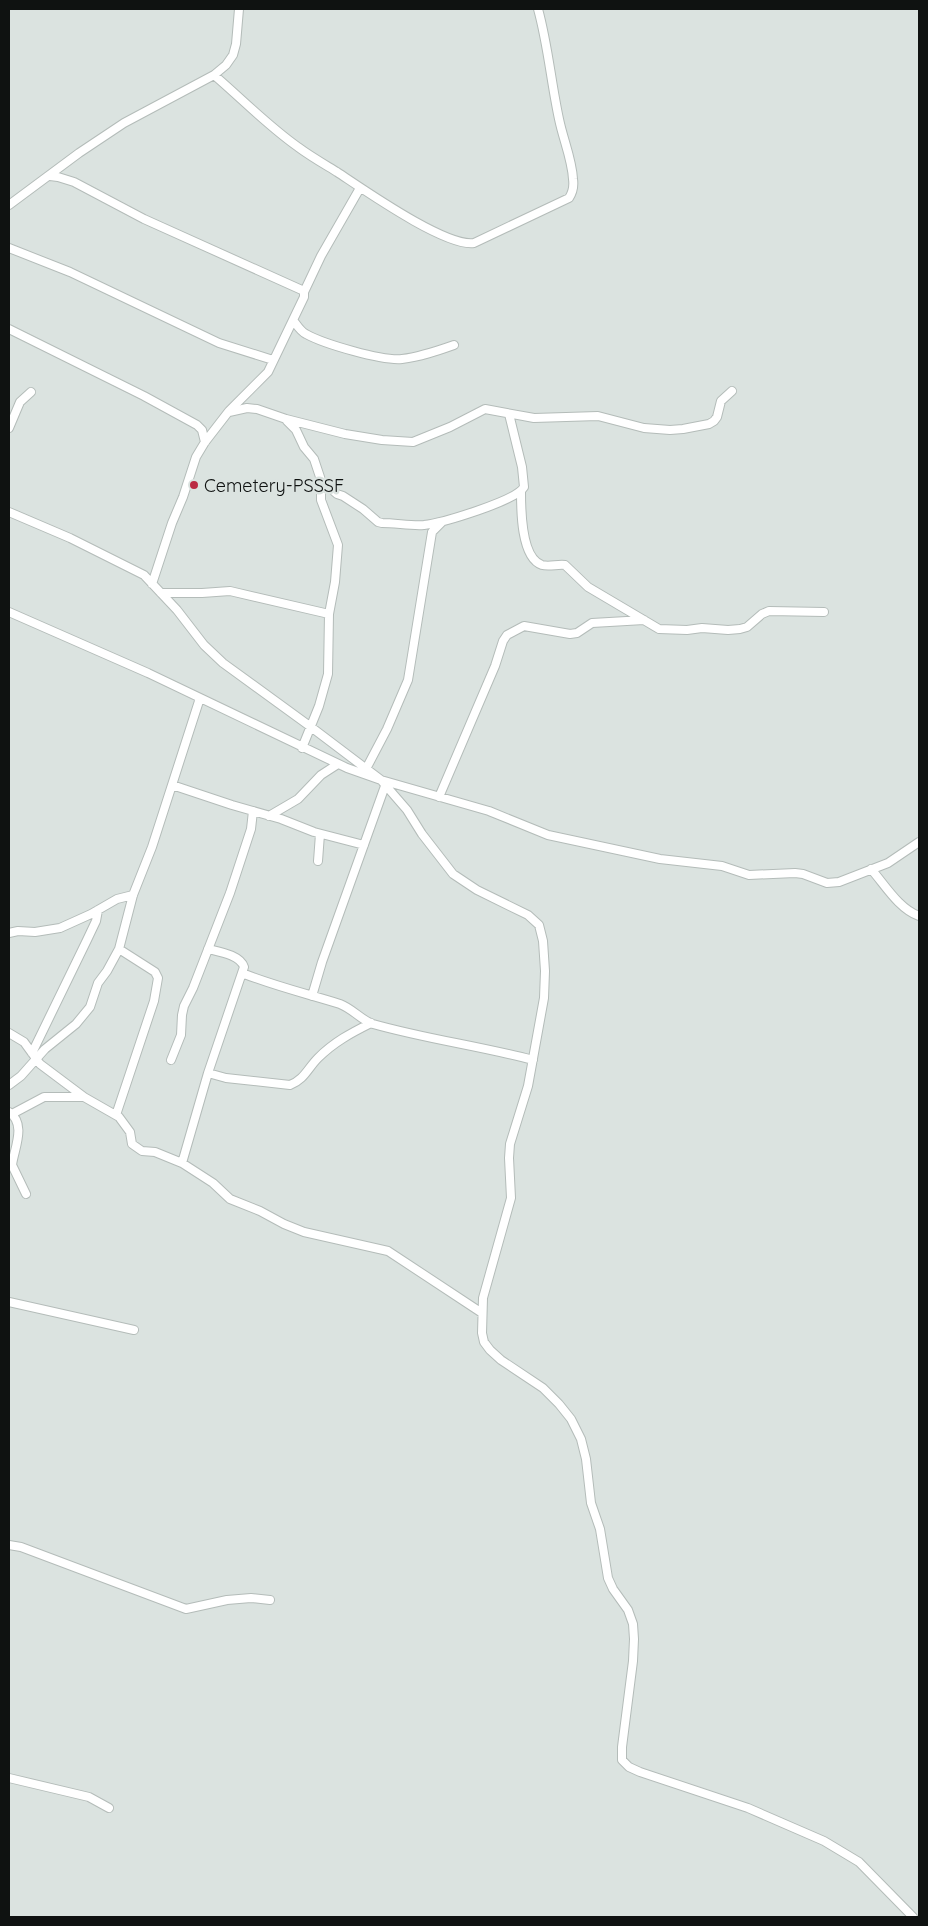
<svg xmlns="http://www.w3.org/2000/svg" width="928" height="1926" font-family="Quicksand,sans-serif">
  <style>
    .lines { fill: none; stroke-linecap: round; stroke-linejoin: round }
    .minor-casing { stroke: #b4bcb9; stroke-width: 10 }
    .minor { stroke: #fff; stroke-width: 8 }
    .poi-dot { fill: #bb2a43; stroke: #dbe3e0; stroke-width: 2 }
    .labels { text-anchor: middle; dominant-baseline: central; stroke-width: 5; stroke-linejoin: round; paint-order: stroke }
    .poi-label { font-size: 18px; fill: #0f1211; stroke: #dbe3e0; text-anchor: start }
  </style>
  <rect width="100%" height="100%" fill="#dbe3e0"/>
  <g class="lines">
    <defs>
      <path id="minor" d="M214,75c28,24 54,51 84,72 12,9 26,17 39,25 26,17 108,75 137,71l95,-45c4,-6 5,-12 4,-19 -1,-20 -10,-40 -14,-60 -8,-37 -11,-74 -21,-110
        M50,176l8,1 16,5 70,37 160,72v6l-36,75 -39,39 -24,31 -9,15 -13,40 -11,26 -20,61
        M9,205l70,-52 45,-30 90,-48 12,-10 7,-10 3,-11 3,-35
        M9,248l61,24 149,71 54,17
        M304,292l17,-36 39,-68
        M293,320c4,5 7,11 13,14 18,10 76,27 96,25 18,-2 35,-8 52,-14
        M9,329l135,67 53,29 5,5 3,12
        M229,412l18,-4 10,1 29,10 59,15 37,6 31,2 37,-15 35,-18 49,9 64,-2 46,12 26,2 13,-1 26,-5 5,-3 3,-4 4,-16 11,-10
        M287,421l9,9 8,17 10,12 7,21v20l17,45 -3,37 -6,32 -1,60 -9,32 -17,42
        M9,428l11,-26 11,-10
        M321,480l16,14 6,2 20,13 15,13 4,1c14,0 29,3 42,2 18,-2 92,-24 100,-38l-2,-20 -13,-53
        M521,492c0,18 0,66 21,73 7,2 16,-1 23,0l23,22 71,42 28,1 15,-2 26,2 12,-1 7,-2 15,-13 7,-3 55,1
        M9,512l61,26 74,37 33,35 27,35 19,18 88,64 70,53 26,30 15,24 31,40 24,16 51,25 11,10 4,16 2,30 -1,27 -16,88 -18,58 -1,14 2,40 -28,100 -1,35 2,9 6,8 11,10 42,28 16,16 12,15 10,20 5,20 5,44 9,26 8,49 5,11 15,21 5,14 1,15 -1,22 -11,86v13l7,7 11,5 108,36 76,33 35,21 54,55
        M161,593h41l28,-2 99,23
        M9,612l139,61 199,95 34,12 108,31 59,24 112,24 62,7 27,9 46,-2 8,1 24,9 12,-1 49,-19 31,-21
        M366,769l21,-40 21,-49 24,-148 10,-10
        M172,785l60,20 49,14 33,13 50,13
        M439,797l56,-131 8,-25 4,-6 17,-9 46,8 7,-1 15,-10 52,-3
        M269,816l29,-17 23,-24 17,-11
        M318,861l2,-27
        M871,869c14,16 28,40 48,47
        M9,933l9,-2 17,1 25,-4 31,-14 26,-15 16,-4
        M242,973c32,13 66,21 98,31 13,5 21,16 33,20 53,15 107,22 160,36
        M312,996l10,-34 63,-176
        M9,1033l15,9 16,22 44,33 35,20 11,15 2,12 10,7 13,1 27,11 31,20 17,16 30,12 24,13 20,8 84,19 94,62
        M32,1053l55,-113 9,-19 2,-11
        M171,1060l10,-25 1,-20 2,-9 9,-18 37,-95 21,-64 2,-18
        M208,1073l18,5 64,7c14,-5 18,-17 28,-27 16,-16 33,-25 53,-35
        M9,1085l12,-9 24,-27 31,-25 14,-17 8,-24 9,-12 12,-22 14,-54 19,-48 48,-149
        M9,1112c18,12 5,37 3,53l14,29
        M12,1114l32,-17h39
        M116,1115l38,-114 4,-23 -3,-6 -36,-23
        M182,1163l26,-90 36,-106c-4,-12 -24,-15 -36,-18
        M9,1302l125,28
        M9,1545l12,2 165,62 41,-9 24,-2 19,2
        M9,1778l80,19 20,11"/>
    </defs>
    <use href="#minor" class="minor-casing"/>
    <use href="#minor" class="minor"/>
  </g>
  <circle class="poi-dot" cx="194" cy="485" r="5"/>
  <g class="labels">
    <g class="poi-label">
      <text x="204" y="485">Cemetery-PSSSF</text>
    </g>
  </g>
  <rect width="928" height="1926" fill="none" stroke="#0f1211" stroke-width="20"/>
</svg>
